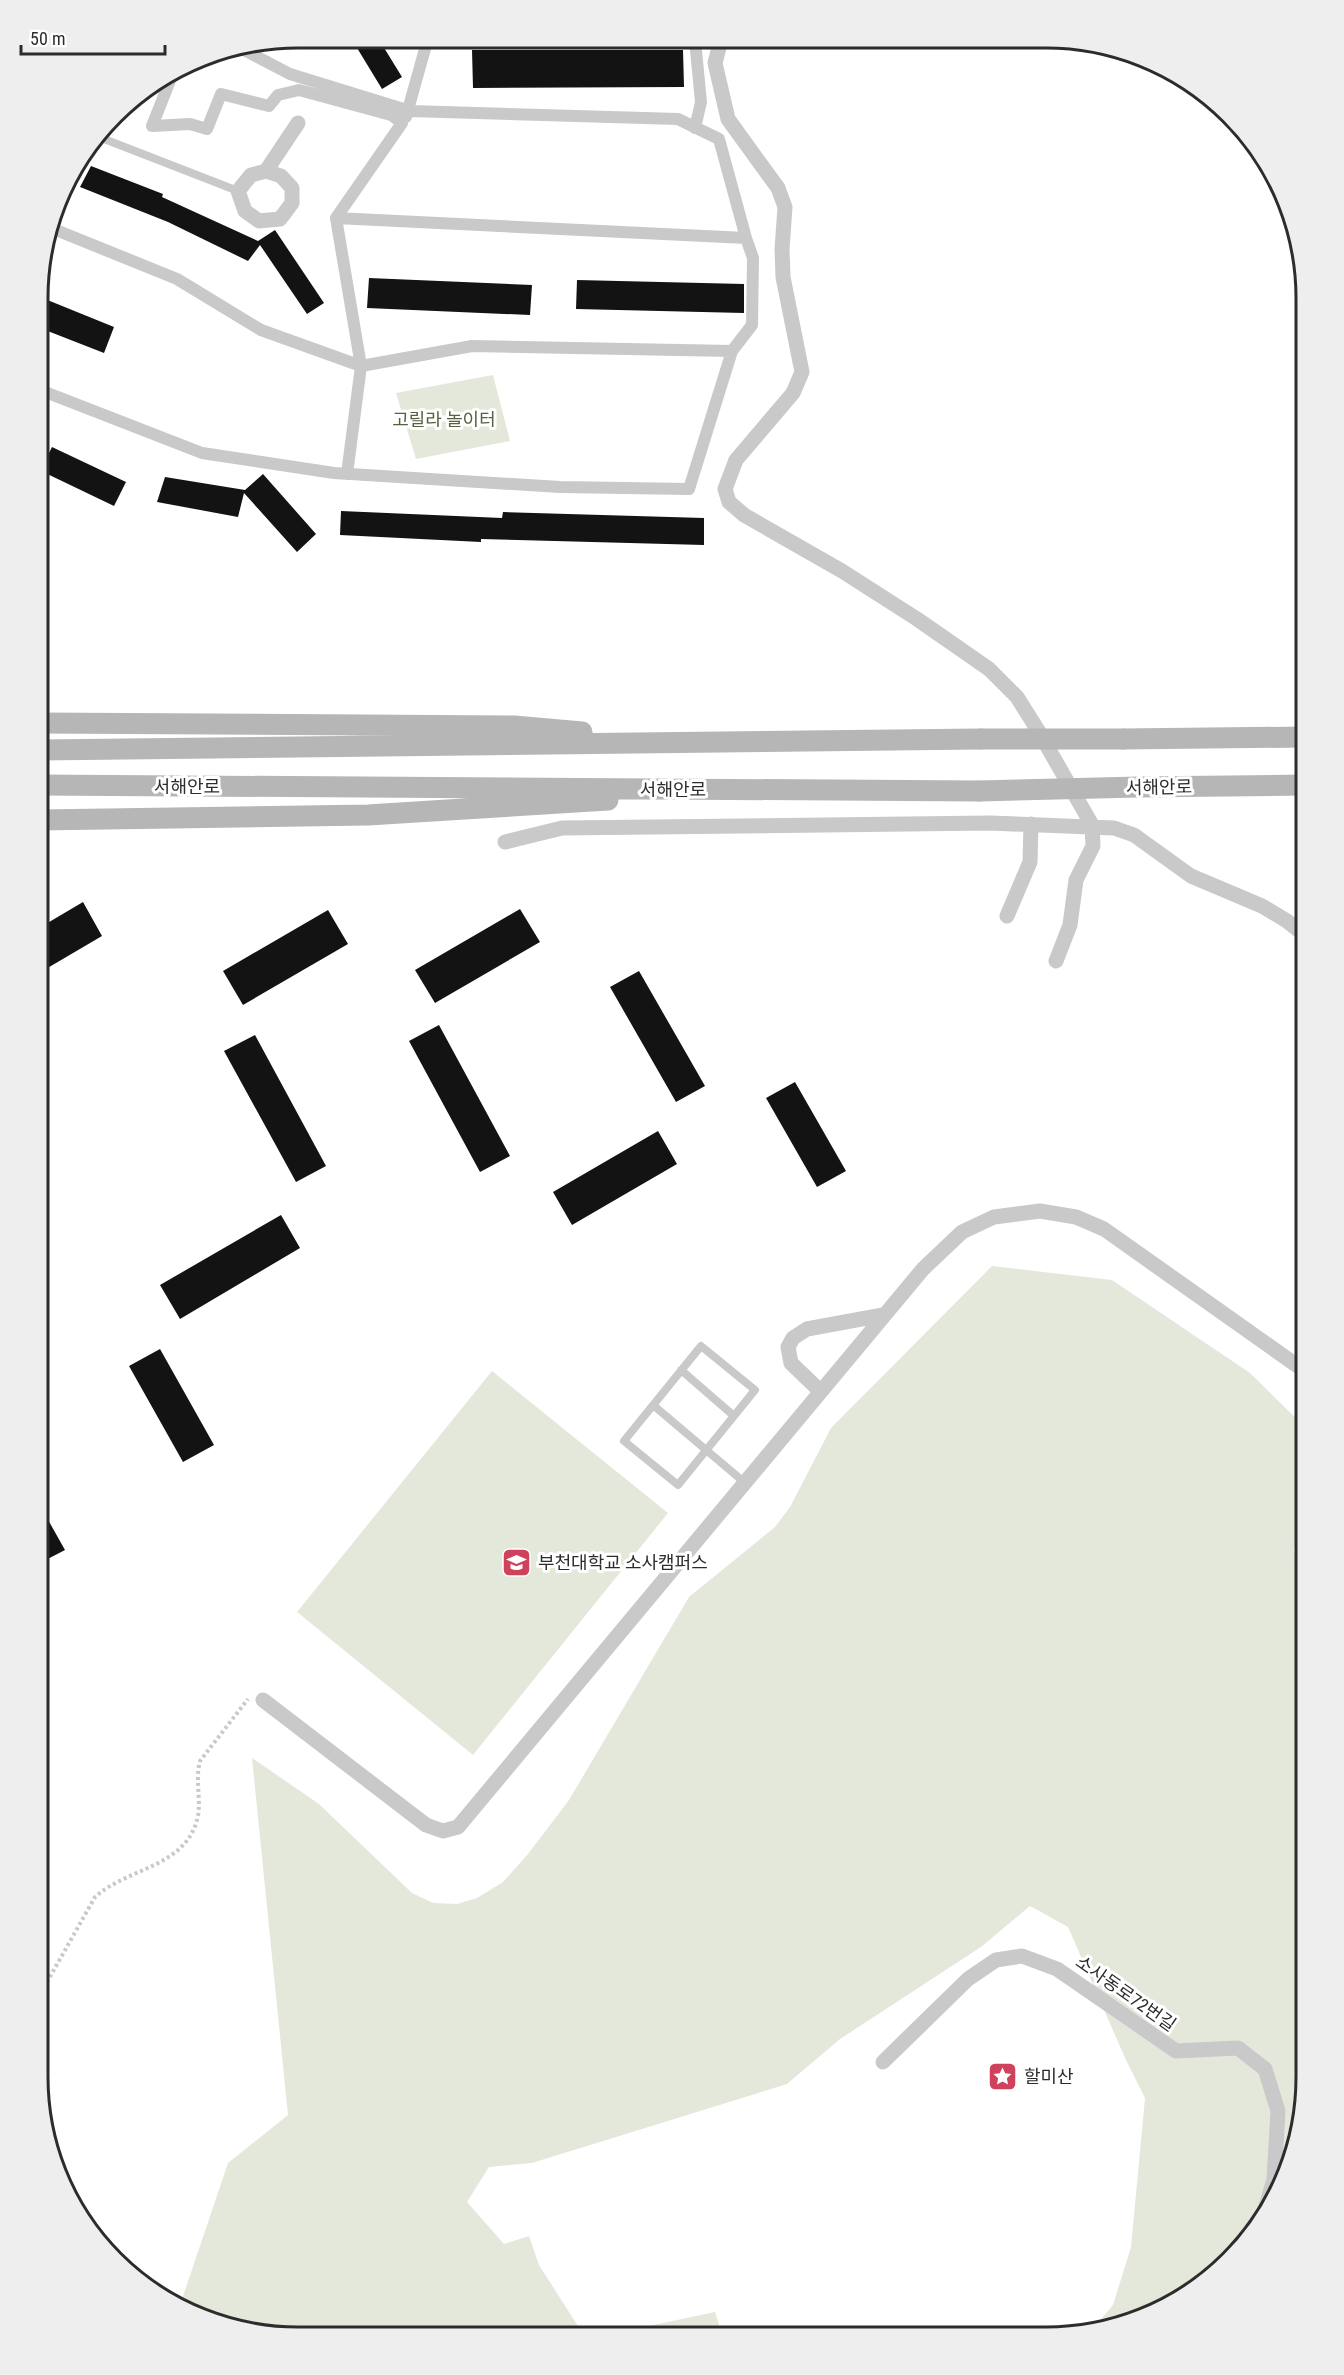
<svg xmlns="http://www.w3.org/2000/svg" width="1344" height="2375" font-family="'Roboto Condensed','Noto Sans KR',sans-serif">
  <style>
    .green { fill: #e4e8db }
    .building { fill: #131313 }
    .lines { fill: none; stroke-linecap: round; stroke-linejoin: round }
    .path { stroke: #c9c9c9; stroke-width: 4; stroke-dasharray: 3 3; stroke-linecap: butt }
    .service { stroke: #c9c9c9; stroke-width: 8 }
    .pedestrian { stroke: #c9c9c9; stroke-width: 12 }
    .minor { stroke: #c9c9c9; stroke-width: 15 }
    .secondary { stroke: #b6b6b6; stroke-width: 21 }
    .secondary-bridge { stroke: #b6b6b6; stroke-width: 21 }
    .labels { text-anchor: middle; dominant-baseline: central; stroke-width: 6; stroke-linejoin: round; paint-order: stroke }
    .park-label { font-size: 18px; fill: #53623f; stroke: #fff }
    .street-label { font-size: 18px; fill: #2c2c2c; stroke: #fff }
    .poi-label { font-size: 18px; fill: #2c2c2c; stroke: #fff; text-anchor: start }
    .rim { fill: none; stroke: #2c2c2c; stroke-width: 3 }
  </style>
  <rect width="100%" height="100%" fill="#fff"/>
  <path class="green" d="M493,375l17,66 -94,18 -20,-66z
    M992,1266l120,14 138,93 56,55v107l-12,14 4,29 8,8v509l-19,82 -34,59 -62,57 -61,31 -38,6 21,-25 18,-58 14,-149 -20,-40 -57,-131 -38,-21 -49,41 -141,92 -53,45 -255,79 -43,4 -22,35 37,42 25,-8 10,29 39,61 37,7 100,-21 8,25 -460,-2 -84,-27 49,-145 60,-48 -36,-357 67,46 93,89 21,10 24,1 20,-6 26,-16 25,-28 41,-54 120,-203 86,-70 15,-20 41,-79z
    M492,1371l176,142 -195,242 -176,-143z"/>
  <path class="building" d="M351,38h27l24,39 -20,12z
    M472,50h211l1,37 -211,1z
    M91,166l72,28 -1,3 96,44 17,-11 49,73 -17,11 -47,-69 -12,16 -80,-39 -88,-35z
    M369,278l163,7 -2,30 -163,-7z
    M577,280l167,4v29l-168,-4z
    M40,297l74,30 -10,26 -64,-25z
    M52,447l74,35 -12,24 -75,-36v-17l8,4z
    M263,474l53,60 -19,18 -53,-59 -6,24 -81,-15 8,-25 80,13z
    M341,511l161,7 1,-6 201,6v27l-223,-6v3l-141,-7z
    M83,902l19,34 -63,37v-45z
    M520,909l20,33 -105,61 -20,-33z
    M328,910l20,34 -105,61 -20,-34z
    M639,971l66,115 -29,16 -66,-115z
    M439,1025l71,131 -30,16 -71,-131z
    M255,1035l71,131 -30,16 -72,-131z
    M795,1082l51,89 -29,16 -51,-89z
    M658,1131l19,33 -105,61 -19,-33z
    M281,1215l19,33 -120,71 -20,-34z
    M160,1349l54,96 -31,17 -54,-96z
    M38,1502l27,48 -27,14z"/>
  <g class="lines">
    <path class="path" d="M38,1998l57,-101c33,-30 92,-29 103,-81 3,-18 -3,-36 2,-55l48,-62"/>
    <path class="service" d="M99,137l139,54
      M701,1346l54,44 -77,95 -54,-44z
      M681,1370l53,46
      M653,1405l91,77"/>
    <path class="pedestrian" d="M695,40l6,62 -6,26
      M242,49l48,25 120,37 268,8 41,20 27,99 -410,-20
      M173,73l-21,53 38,-2 17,5 14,-35 48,12 9,-11 21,-5 92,25 11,8 -66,95 25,148 -14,108
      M406,117l22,-79
      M732,351l20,-26 1,-67 -7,-20
      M40,390l162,63 132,20 226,14 129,2 43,-138 -260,-5 -111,20 -100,-36 -84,-51 -126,-51"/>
    <path class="minor" d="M721,40l-6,23 13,56 50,69 7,19 -3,42 1,28 19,95 -9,21 -57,67 -11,29 4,13 15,13 98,56 75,48 72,50 28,28 22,35 53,93 1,21 -17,34 -6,45 -14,36
      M266,171l15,5 11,12v15l-12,16 -21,2 -14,-10 -7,-20 13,-16z
      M266,171l32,-48
      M505,842l57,-14 428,-5 124,5 20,7 57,41 71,30 25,15 19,15
      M1007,916l23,-54 1,-38
      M820,1391l-29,-28 -3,-16 5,-9 14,-9 76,-14
      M263,1700l163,125 17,6 15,-4 465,-558 39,-37 32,-15 46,-6 36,6 28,12 202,143
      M883,2062l85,-83 28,-19 26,-4 35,13 119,82 62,-3 27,21 13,42 -4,68 -11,38"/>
    <path class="secondary" d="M39,723l475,3 68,6
      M1123,739l183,-2
      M39,750l942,-11
      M39,785l940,6
      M1139,787l167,-2
      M39,820l329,-5 240,-15"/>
    <path class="secondary-bridge" d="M981,739h142
      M979,791l160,-4"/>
  </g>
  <defs>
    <symbol id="university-square" viewBox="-11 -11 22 22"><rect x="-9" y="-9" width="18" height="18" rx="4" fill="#d0425b" stroke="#fff"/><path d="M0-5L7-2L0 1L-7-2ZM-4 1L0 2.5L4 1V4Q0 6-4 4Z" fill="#fff"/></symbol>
    <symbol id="sight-square" viewBox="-11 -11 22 22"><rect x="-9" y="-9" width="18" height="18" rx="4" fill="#d0425b" stroke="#fff"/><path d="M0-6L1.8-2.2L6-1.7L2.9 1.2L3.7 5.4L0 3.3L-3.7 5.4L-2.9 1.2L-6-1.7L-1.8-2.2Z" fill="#fff"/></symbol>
  </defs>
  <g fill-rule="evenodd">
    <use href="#university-square" x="500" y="1546" width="33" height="33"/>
    <use href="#sight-square" x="986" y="2060" width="33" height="33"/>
  </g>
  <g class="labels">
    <g class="park-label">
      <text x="444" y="419">고릴라 놀이터</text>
    </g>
    <g class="street-label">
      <text x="187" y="786">서해안로</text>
      <text transform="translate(1159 787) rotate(-1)">서해안로</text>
      <text x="673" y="789">서해안로</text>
      <text transform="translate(1126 1993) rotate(35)">소사동로72번길</text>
    </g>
    <g class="poi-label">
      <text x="538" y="1562">부천대학교 소사캠퍼스</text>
      <text x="1024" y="2076">할미산</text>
    </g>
  </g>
  <path d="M0 0H1344V2375H0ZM298 48H1046A250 250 0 0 1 1296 298V2077A250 250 0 0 1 1046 2327H298A250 250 0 0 1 48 2077V298A250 250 0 0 1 298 48Z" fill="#eee" fill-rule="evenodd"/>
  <path class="rim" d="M298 48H1046A250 250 0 0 1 1296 298V2077A250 250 0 0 1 1046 2327H298A250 250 0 0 1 48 2077V298A250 250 0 0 1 298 48Z"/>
  <path d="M21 45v9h144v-9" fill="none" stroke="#2c2c2c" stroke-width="3"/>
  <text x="30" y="45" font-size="18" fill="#2c2c2c" stroke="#ffffff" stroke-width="4.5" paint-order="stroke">50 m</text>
</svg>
